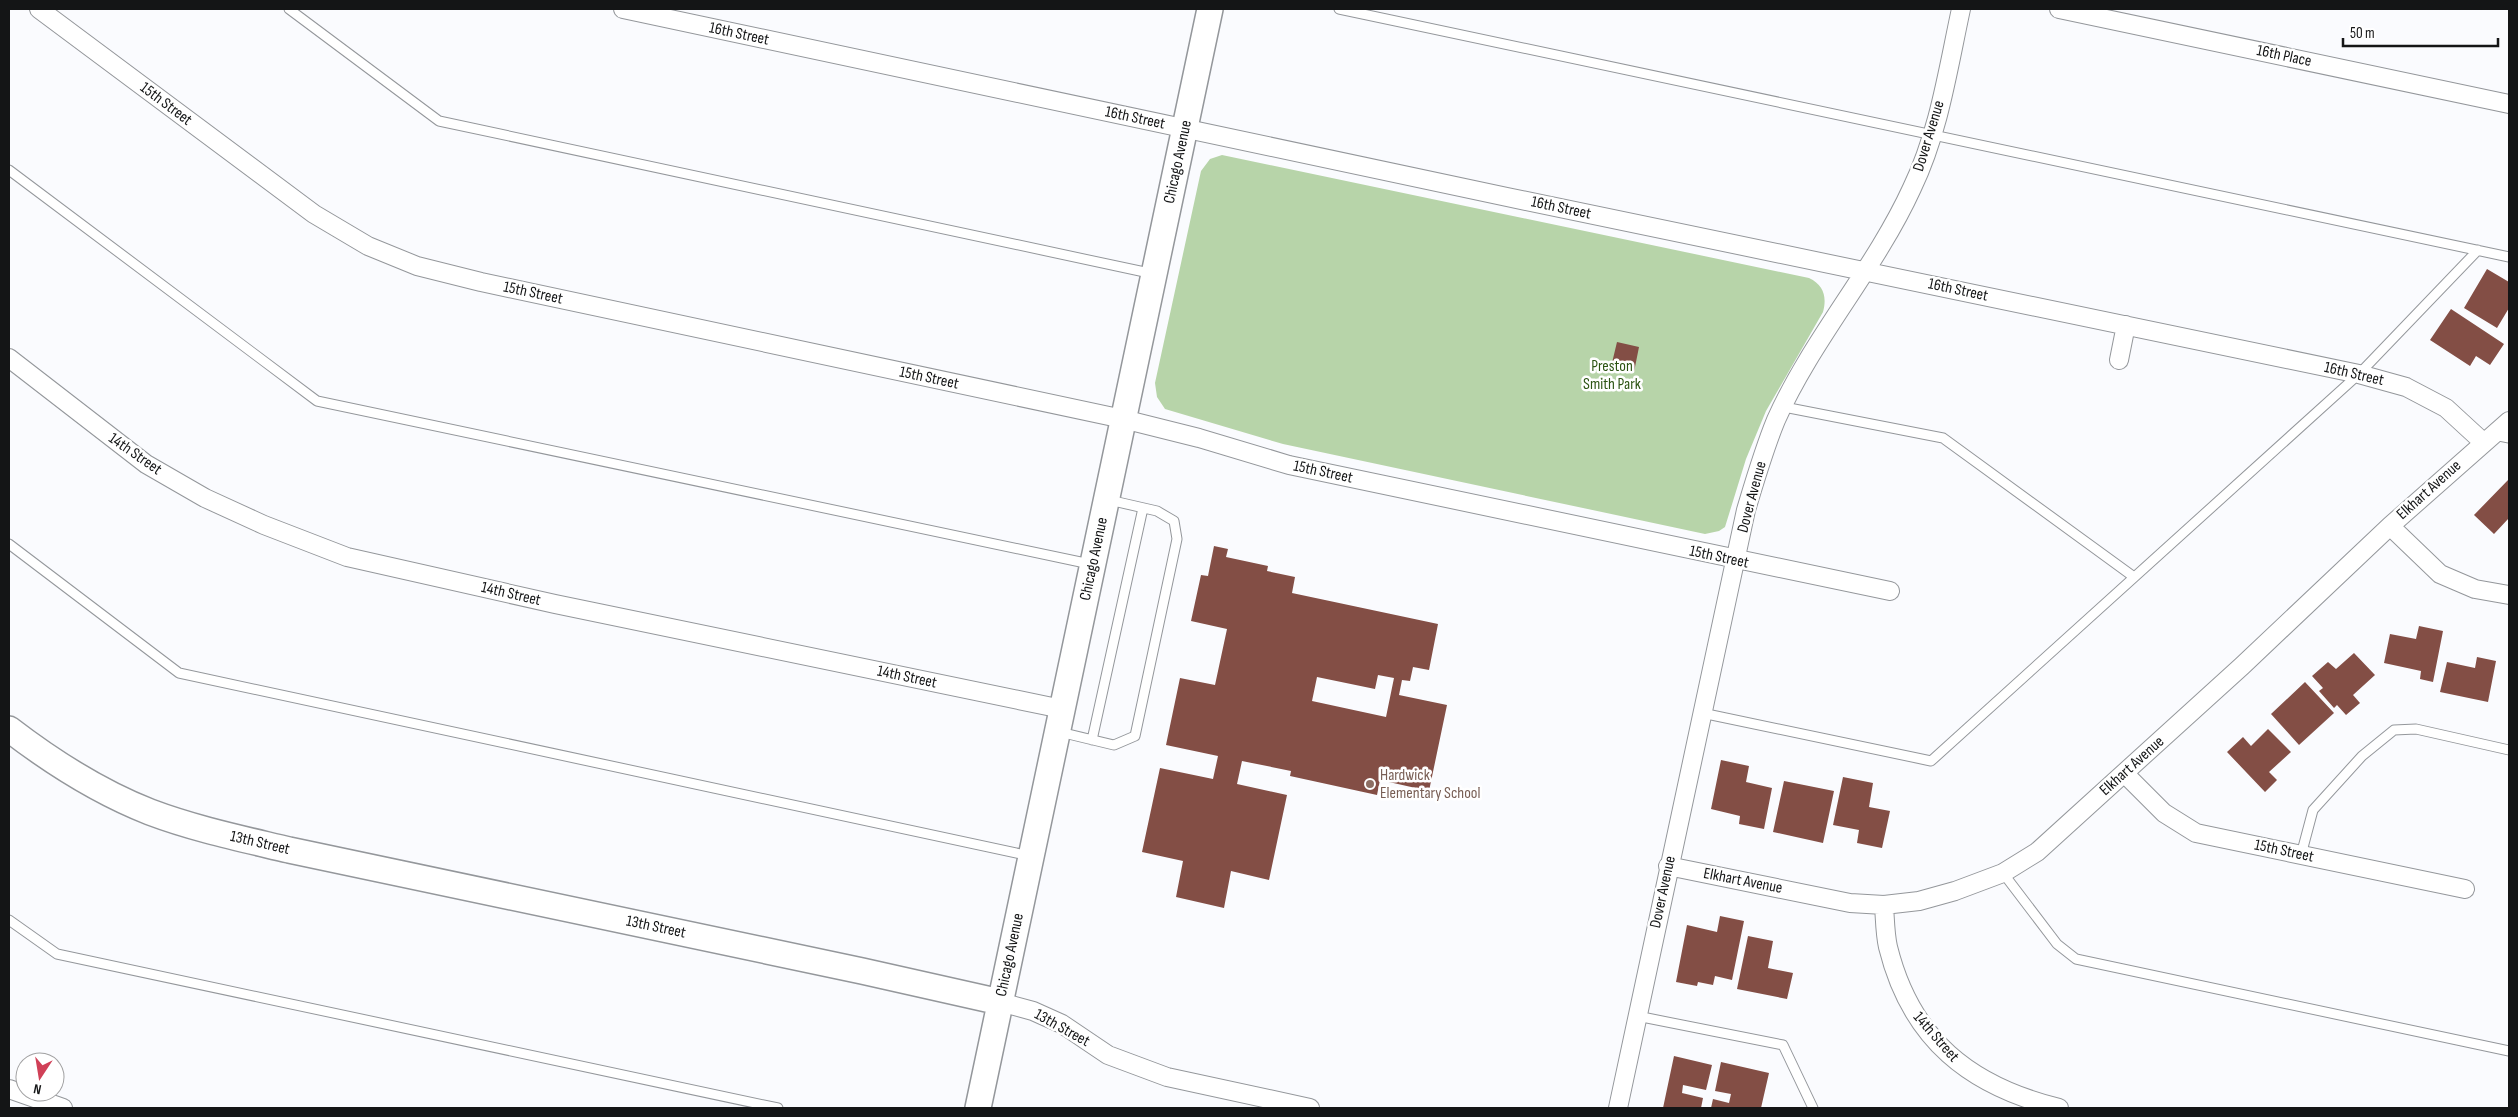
<svg xmlns="http://www.w3.org/2000/svg" width="2518" height="1117" font-family="'Sofia Sans Condensed',sans-serif">
  <style>
    .green { fill: #b7d4a9 }
    .building { fill: #834e45; fill-rule: evenodd }
    .lines { fill: none; stroke-linecap: round; stroke-linejoin: round }
    .lane-casing { stroke: #94979b; stroke-width: 11 }
    .street-casing { stroke: #94979b; stroke-width: 20 }
    .secondary-casing { stroke: #94979b; stroke-width: 28 }
    .lane { stroke: #fff; stroke-width: 9 }
    .street { stroke: #fff; stroke-width: 18 }
    .secondary { stroke: #fff; stroke-width: 25 }
    .education-dot { fill: #8d6e63; stroke: #fff; stroke-width: 2 }
    .labels { text-anchor: middle; dominant-baseline: central; stroke-width: 5; stroke-linejoin: round; paint-order: stroke }
    .street-label { font-size: 16px; fill: #141516; stroke: #fff }
    .park-label { font-size: 16px; fill: #2c5413; stroke: #fff }
    .education-label { font-size: 16px; fill: #785e54; stroke: #fff; text-anchor: start }
  </style>
  <rect width="100%" height="100%" fill="#fafbfe"/>
  <path class="green" d="M1222,155l587,123c15,7 18,19 14,34l-57,99 -20,48 -21,68 -6,4 -14,3 -422,-90 -118,-35 -8,-12 -2,-14 46,-212 9,-12z"/>
  <path class="building" d="M2487,269l22,13v26l-12,20 -33,-20z
    M2451,309l53,35 -14,21 -14,-9 -6,10 -40,-26z
    M1617,342l22,5 -5,25 -23,-5z
    M2509,479v39l-15,16 -20,-19z
    M1214,546l14,3 -2,8 42,9 -1,5 28,6 -3,16 146,31 -9,46 -16,-3 -3,14 -8,-1 -3,15 48,10 -18,86 -49,-11 -3,15 -87,-19 1,-5 -49,-10 -5,23 50,11 -18,85 -38,-9 -7,37 -48,-11 7,-36 -41,-9 18,-84 53,11 5,-23 -52,-11 14,-67 35,7 12,-56 -36,-8 10,-46 7,1zM1378,675l16,3 -8,39 -74,-16 5,-24 58,12z
    M2419,626l24,5 -10,51 -13,-3 1,-8 -37,-8 6,-29 26,5z
    M2354,653l21,22 -22,20 7,8 -14,12 -9,-10 -3,3 -15,-17 4,-3 -11,-12 16,-14 8,7z
    M2477,657l19,4 -8,41 -48,-10 7,-30 28,6z
    M2305,682l29,31 -35,32 -28,-31z
    M2268,729l23,23 -22,20 8,8 -12,12 -38,-40 16,-15 8,9z
    M1721,760l28,6 -3,16 26,6 -8,41 -25,-5 1,-8 -29,-7z
    M1843,777l30,6 -4,24 21,4 -8,37 -25,-5 2,-13 -26,-5z
    M1784,781l50,10 -11,52 -50,-11z
    M1720,916l24,5 -12,59 -17,-4 -2,9 -15,-3 -1,4 -21,-4 11,-57 30,7z
    M1748,936l25,5 -5,27 25,5 -6,26 -50,-10z
    M1674,1056l38,9 -6,25 -23,-5 -1,8 21,5 -2,10h-38z
    M1721,1062l48,11 -8,35h-50l2,-9 16,4 2,-9 -16,-3z"/>
  <g class="lines">
    <defs>
      <path id="lane" d="M289,9l150,112 715,153
        M1339,9l1170,248
        M9,170l308,231 773,163
        M1784,407l159,31 191,139
        M2494,435l15,3
        M9,544l170,129 851,183
        M1702,713l229,48 428,-387 119,-124
        M1060,732l54,13 21,-9 42,-197 -3,-18 -17,-10 -48,-11
        M1092,740l51,-232
        M2301,855l12,-45 49,-54 32,-26 22,-1 93,21
        M2003,873l54,71 19,15 433,92
        M9,920l48,34 721,154
        M1637,1016l146,29 30,63"/>
      <path id="street" d="M39,9l275,205 54,32 49,20 64,16 642,137 76,19 90,27 601,126
        M623,9l884,188 852,177 47,13 40,21 37,34
        M2059,9l450,95
        M9,358l137,106 59,34 59,27 83,32 208,47 507,105
        M2119,360l7,-35
        M2390,526l50,48 35,15 34,6
        M2124,773l40,40 32,20 269,56
        M1668,866l182,37 34,2 35,-4 36,-10 48,-18 34,-21 205,-186 148,-140 119,-105
        M1884,905c1,14 1,29 4,42 23,93 82,139 171,161
        M1000,1002l33,9 29,13 46,31 59,22 143,31
        M9,1089l54,19
        M1618,1108l128,-598c9,-30 18,-61 30,-90 36,-81 99,-151 136,-232 27,-56 36,-119 49,-179"/>
      <path id="secondary" d="M9,729c43,33 90,63 141,83 45,17 93,27 139,38l573,121 138,31
        M978,1108l232,-1099"/>
    </defs>
    <use href="#lane" class="lane-casing"/>
    <use href="#street" class="street-casing"/>
    <use href="#secondary" class="secondary-casing"/>
    <use href="#lane" class="lane"/>
    <use href="#street" class="street"/>
    <use href="#secondary" class="secondary"/>
  </g>
  <circle class="education-dot" cx="1370" cy="784" r="5"/>
  <g class="labels">
    <g class="street-label">
      <text transform="translate(739 34) rotate(12)">16th Street</text>
      <text transform="translate(2284 56) rotate(12)">16th Place</text>
      <text transform="translate(166 104) rotate(37)">15th Street</text>
      <text transform="translate(1135 118) rotate(12)">16th Street</text>
      <text transform="translate(1929 136) rotate(-73)">Dover Avenue</text>
      <text transform="translate(1178 162) rotate(-78)">Chicago Avenue</text>
      <text transform="translate(1561 208) rotate(12)">16th Street</text>
      <text transform="translate(1958 290) rotate(12)">16th Street</text>
      <text transform="translate(533 293) rotate(12)">15th Street</text>
      <text transform="translate(2354 374) rotate(13)">16th Street</text>
      <text transform="translate(929 378) rotate(12)">15th Street</text>
      <text transform="translate(135 454) rotate(35)">14th Street</text>
      <text transform="translate(1323 472) rotate(12)">15th Street</text>
      <text transform="translate(2429 490) rotate(-42)">Elkhart Avenue</text>
      <text transform="translate(1752 497) rotate(-75)">Dover Avenue</text>
      <text transform="translate(1719 557) rotate(12)">15th Street</text>
      <text transform="translate(1094 559) rotate(-78)">Chicago Avenue</text>
      <text transform="translate(511 594) rotate(13)">14th Street</text>
      <text transform="translate(907 677) rotate(12)">14th Street</text>
      <text transform="translate(2132 766) rotate(-42)">Elkhart Avenue</text>
      <text transform="translate(260 843) rotate(13)">13th Street</text>
      <text transform="translate(2284 851) rotate(12)">15th Street</text>
      <text transform="translate(1743 881) rotate(11)">Elkhart Avenue</text>
      <text transform="translate(1663 892) rotate(-78)">Dover Avenue</text>
      <text transform="translate(656 927) rotate(12)">13th Street</text>
      <text transform="translate(1010 955) rotate(-78)">Chicago Avenue</text>
      <text transform="translate(1062 1028) rotate(29)">13th Street</text>
      <text transform="translate(1936 1037) rotate(49)">14th Street</text>
    </g>
    <g class="park-label">
      <text x="1612" y="366">Preston<tspan x="1612" dy="18">Smith Park</tspan></text>
    </g>
    <g class="education-label">
      <text x="1380" y="775">Hardwick<tspan x="1380" dy="18">Elementary School</tspan></text>
    </g>
  </g>
  <rect width="2518" height="1117" fill="none" stroke="#141516" stroke-width="20"/>
  <g transform="translate(40 1077) rotate(192)"><circle r="24" fill="#ffffff" stroke="#a1a1a2"/>
  <path d="M0-4L9 19L0 12L-9 19Z" fill="#d04057"/>
  <text y="-8" font-size="14" font-weight="bold" text-anchor="middle" fill="#141516">N</text>
  </g>
  <path d="M2343 38v8h155v-8" fill="none" stroke="#141516" stroke-width="2.5"/>
  <text x="2350" y="38" font-size="15" fill="#141516" stroke="#ffffff" stroke-width="4" paint-order="stroke">50 m</text>
</svg>
